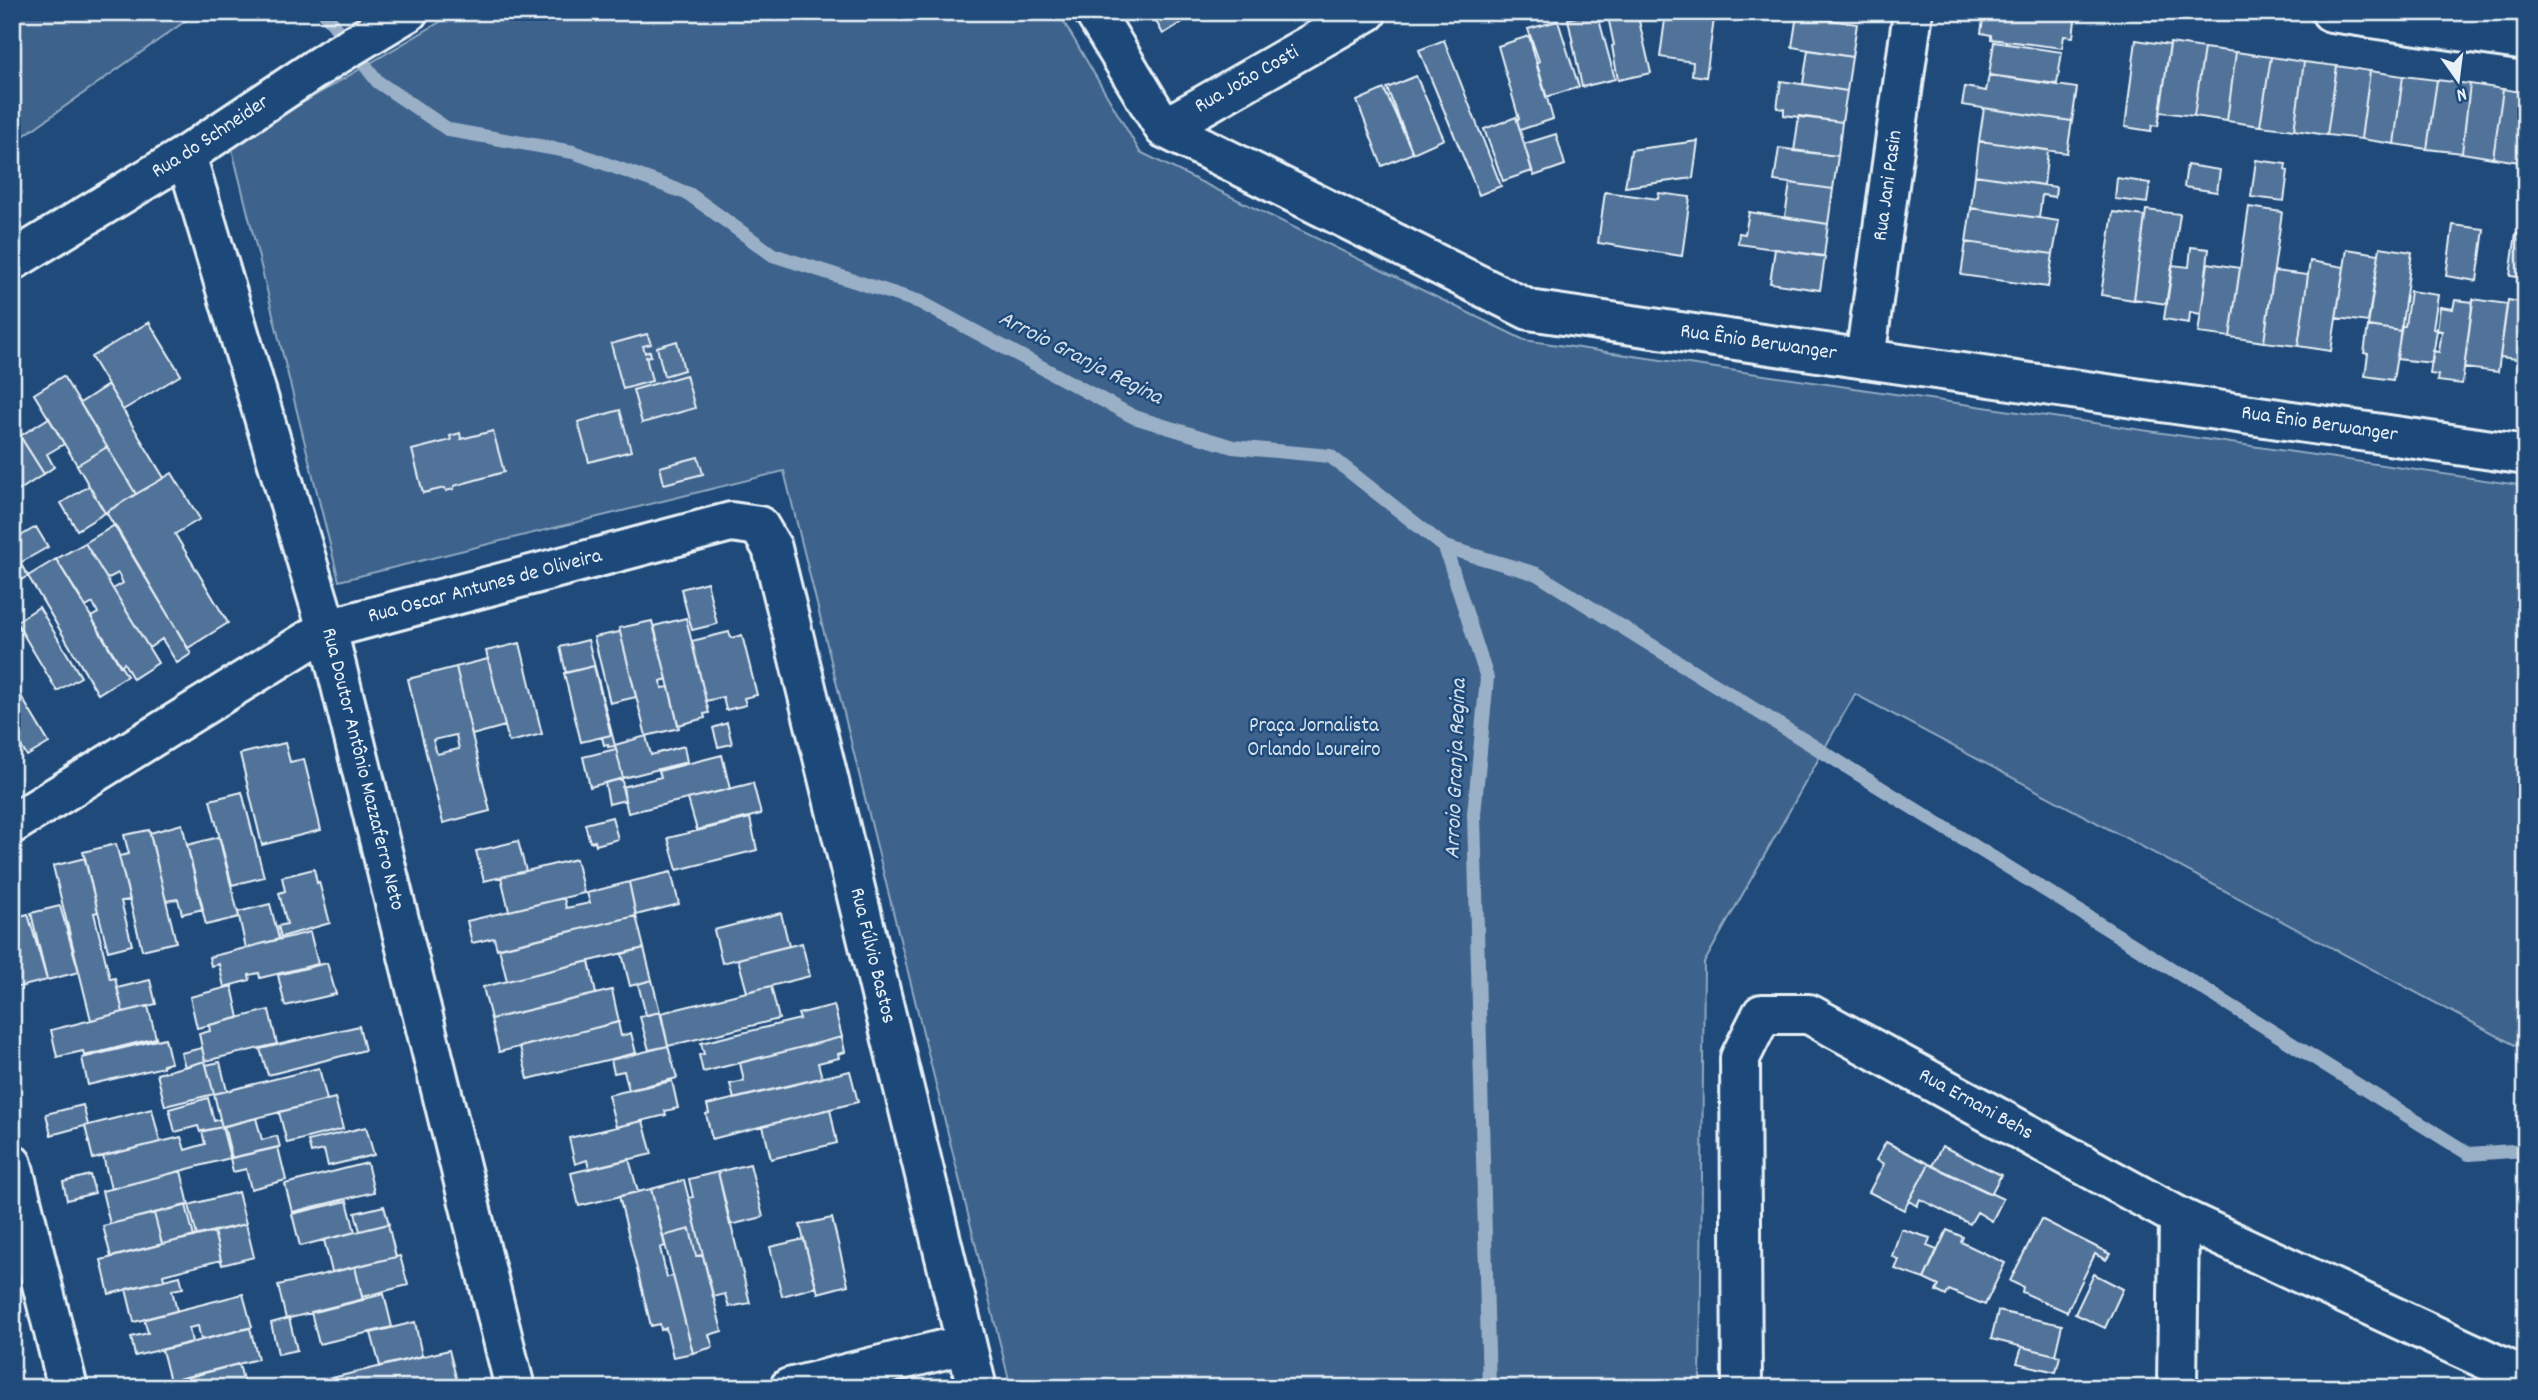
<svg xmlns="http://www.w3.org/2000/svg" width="2538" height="1400" font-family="Dekko,sans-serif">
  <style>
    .green { fill: #3c628c; stroke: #92aac2; stroke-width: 2 }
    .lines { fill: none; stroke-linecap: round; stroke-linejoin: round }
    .stream { stroke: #9ab0c7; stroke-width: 14 }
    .building { fill: #517399; stroke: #e8f1f8; stroke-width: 2; fill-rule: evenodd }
    .minor-casing { stroke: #e8f1f8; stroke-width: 44 }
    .tertiary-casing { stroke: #e8f1f8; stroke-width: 44 }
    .minor { stroke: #1f4a7a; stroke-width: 38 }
    .tertiary { stroke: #1f4a7a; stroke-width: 38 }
    .labels { text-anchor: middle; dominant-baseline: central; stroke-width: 5; stroke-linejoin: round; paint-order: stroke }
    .street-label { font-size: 21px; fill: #e8f1f8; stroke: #1f4a7a }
    .park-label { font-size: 21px; fill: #d7e3ed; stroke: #1f4a7a }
    .water-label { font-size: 23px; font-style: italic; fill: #d4e1ec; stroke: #1f4a7a }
  </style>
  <rect width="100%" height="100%" fill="#1f4a7a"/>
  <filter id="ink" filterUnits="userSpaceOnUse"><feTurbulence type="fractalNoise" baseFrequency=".0143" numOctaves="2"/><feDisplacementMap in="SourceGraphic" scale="14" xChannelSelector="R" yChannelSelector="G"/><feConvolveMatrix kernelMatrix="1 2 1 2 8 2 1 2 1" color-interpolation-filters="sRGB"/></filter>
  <g filter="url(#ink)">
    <path class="green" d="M12,12h186l-186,132z
      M457,12h601l82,140 384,188 1002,146v565l-671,-357 -151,269 -4,425h-689l-227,-917 -445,110 -108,-436z"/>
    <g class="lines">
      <path class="stream" d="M324,12l54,70 71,48 124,22 116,42 84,61 147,47 214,115 99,30 97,9 115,91 42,131 -13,136 15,574
        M1445,547l92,27 932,580 57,-4"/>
    </g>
    <path class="building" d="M1151,12h38l3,4 -29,18z
      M1597,12l18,67 -33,8 -14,-68z
      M1607,12h30l14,61 -33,7 -6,-34 2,-1z
      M1666,12h49l-9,65 -14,-2 1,-13 -33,-5z
      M1777,12h25v4z
      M1984,12h92l-3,25 -9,-1 -2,12 -71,-9v-4l-10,-2z
      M1797,15l60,9 -5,33 -60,-10z
      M1558,21l21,66 -33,10 -10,-34 3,-2 -11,-32z
      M1529,36l24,83 -33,11 -3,-10 2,-1 -21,-73z
      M1444,40l57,146 -22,9 -60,-145z
      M2136,40l34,5 -12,81 -6,-1 -1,6 -26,-4z
      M1994,42l68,10 -5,32 -68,-9z
      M2170,43l34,5 -10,68 -34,-4z
      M2204,48l32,4 -9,69 -33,-5z
      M1808,50l44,7 -5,34 -44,-7z
      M2236,52l35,5 -11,69 -33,-5z
      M2271,57l33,5 -10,68 -34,-4z
      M2304,62l33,4 -10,69 -33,-5z
      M2337,66l33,5 -9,68 -34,-4z
      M2370,71l33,5 -9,68 -33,-5z
      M1989,75l88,13 -5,33 -110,-16 3,-18 21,4z
      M1416,76l28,63 -31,14 -26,-65z
      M2403,76l34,4 -10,69 -33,-5z
      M2437,80l33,4 -8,69 -35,-4z
      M1781,81l66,10 -5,31 -58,-7v-6l-7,-1z
      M2470,84l33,5 -10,69 -31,-5z
      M1384,89l29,64 -31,13 -25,-65z
      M2503,89l23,4v70l-33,-5z
      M1984,108l88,13 -5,32 -88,-12z
      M1799,116l43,6 -4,34 -44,-5z
      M1516,117l16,54 -29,10 -19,-52z
      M1556,134l9,31 -31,11 -10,-32z
      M1698,141l-5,37 -68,9 6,-37z
      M1979,141l69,9 -4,35 -69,-10z
      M1779,148l59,8 -5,33 -59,-8z
      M2256,160l30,4 -1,6 3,1 -4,30 -33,-4z
      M2187,165l33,5 -3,22 -33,-5z
      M1975,175l81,12 -1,10 -13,-2 -3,23 -68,-10z
      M2117,178l33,5 -3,20 -32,-4z
      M1790,183l43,6 -5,35 -43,-7z
      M1605,192l53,7 1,-6 31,4 -8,59 -84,-13z
      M2249,207l33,5 -18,130 -34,-5z
      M1971,208l88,13 -6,33 -87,-12z
      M2146,210l34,4 -13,90 -33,-5z
      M1749,212l79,12 -4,32 -86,-12 1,-11 6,1z
      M2113,212l32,4 -11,84 -33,-5z
      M2453,225l31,4 -7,52 -31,-5z
      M2516,233l10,2v43l-16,-2z
      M1966,242l87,12 -5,33 -87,-12z
      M2191,247l18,2 -8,65 -11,-2 -1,11 -25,-4 8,-54 17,2z
      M2380,247l32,5 -11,79 -33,-5z
      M1775,249l50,8 -5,33 -50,-7z
      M2347,249l32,5 -11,68 -32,-4z
      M2310,261l34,6 -13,84 -33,-5z
      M2208,263l32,5 -10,69 -32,-4z
      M2274,271l34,4 -10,71 -34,-4z
      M2410,291l28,4 -5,34 4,1 -5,33 -35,-4 4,-33h4z
      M2525,298l1,62 -26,-3 8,-57 17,3z
      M2473,299l34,5 -9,68 -34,-4z
      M2455,300l18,2 -11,82 -25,-3 1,-6 -8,-1 3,-23 6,1 3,-21 -5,-1 3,-23 13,2z
      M149,322l32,53 -58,35 -32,-53z
      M2368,326l33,5 -8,49 -28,-4 3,-22 -4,-1z
      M647,334l4,10 -8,2 2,7 5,-2 1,5 -5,1 6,24 -29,8 -12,-45z
      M677,341l7,29 -20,6 -7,-29z
      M686,375l9,33 -53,15 -9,-33z
      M63,376l44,71 -30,18 -43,-71z
      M108,385l56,93 -28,16 -56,-91z
      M620,410l11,41 -42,11 -11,-40z
      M49,418l15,26 -17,10 7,13 -10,7 -24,-38z
      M12,423l32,51 -29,19 -3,-5z
      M493,431l11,41 -50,14v3l-8,2 -1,-3 -22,5 -11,-43 39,-10 -1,-4 10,-3 1,6z
      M107,447l29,47 -31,19 -28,-48z
      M698,457l5,17 -39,10 -4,-17z
      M172,473l28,46 -25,15 53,89 -40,25 -82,-136z
      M89,486l16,27 -28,17 -16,-27z
      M115,525l76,129 -14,9 -15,-24 -13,9 -36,-59 10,-6 -5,-10 -11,6 -22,-36z
      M36,527l12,20 -28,16 -8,-13v-9z
      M85,543l73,120 -25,16 -9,-16 -4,3 -29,-49 7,-4 -5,-10 -7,4 -30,-48z
      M56,559l71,117 -29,18 -70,-118z
      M20,563l8,13 -16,9v-17z
      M707,582l10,42 -25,6 -11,-41z
      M39,607l42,70 -24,14 -41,-69z
      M686,618l23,95 -5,1 1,4 -27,7 -24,-99z
      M652,621l15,58 -6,2 1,7 7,-1 10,41 -33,8 -27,-108z
      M620,632l16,65 -26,6 -16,-66z
      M729,632l2,6 11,-3 15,60 -13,3 2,7 -20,5 -3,-13 -17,4 -14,-60z
      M588,640l27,106 -7,1v-3l-4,1 -2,-8 9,-2 -17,-69 -28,7 -6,-26z
      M520,643l22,91 -33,8 -23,-91z
      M488,659l17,67 -33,9 -16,-68z
      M594,666l17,69 -30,7 -17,-69z
      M456,667l34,144 -47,12 -35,-144zM456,735l3,14 -22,5 -4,-14z
      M12,681l37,62 -22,13 -15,-24z
      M727,723l5,21 -14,3 -5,-19z
      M646,736l5,19 33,-9 3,16 -64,16 -8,-33z
      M285,743l5,19 14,-3 17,71 -59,15 -22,-91z
      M616,749l7,29 -33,9 -7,-30z
      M722,755l8,34 -102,24 -6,-26 39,-10 -2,-6z
      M622,779l3,21 -16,4 -4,-21z
      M753,783l8,31 -64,16 -9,-31z
      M242,792l22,85 -32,8 -22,-85z
      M612,817l6,22 -22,6 -1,-4 -5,1 -5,-18z
      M750,818l7,32 -80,20 -9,-32z
      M182,824l21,85 -21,5 -4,-15 -12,2 -16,-68z
      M149,830l27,112 -34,8 -23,-94 10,-2 -5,-19z
      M219,837l20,80 -33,8 -19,-80z
      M518,841l8,30 -42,10 -8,-30z
      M116,844l14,56 -9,1 11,44 -24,6 -25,-99z
      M85,858l13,54 -4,1 16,66 5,-1 8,34 -32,8 -38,-154z
      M576,859l8,34 -75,18 -8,-34z
      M314,869l3,14 2,-1 11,41 -49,14 -3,-11 9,-2 -8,-31 6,-2 -3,-14z
      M671,872l8,32 -43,11 -7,-33z
      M629,882l7,34 -139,33 -3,-11 -22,5 -5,-22 97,-23 2,10 24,-5 -3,-10z
      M270,904l9,35 -33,9 -8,-36z
      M60,906l19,66 -32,8 -16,-67z
      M781,913l8,33 -67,17 -8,-33z
      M28,914l19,66 -32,8 -3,-10v-60z
      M636,916l8,32 -137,33 -8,-33z
      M310,932l8,32 -58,14 -1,-5 -10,2 1,5 -26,7 -5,-23 -8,2 -2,-9z
      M802,943l8,33 -63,16 -9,-33z
      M644,948l8,32 -22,6 -8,-32z
      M589,961l7,33 -105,25 -8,-32z
      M327,963l9,31 -51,12 -7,-31z
      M150,980l6,24 -33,8 -6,-24z
      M652,980l8,32 -14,3 -8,-31z
      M232,986l7,32 -42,10 -7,-31z
      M771,986l8,33 -111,27 -7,-33z
      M612,990l7,32 -120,30 -8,-33z
      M834,1005l8,32 -139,35 -4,-17 5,-1 -3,-11 99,-24 -2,-5z
      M148,1006l8,32 -72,18 -1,-5 -26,6 -6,-27z
      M269,1010l8,34 -72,17 -6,-27 11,-3 -1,-6z
      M660,1012l8,34 -19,4 -9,-33z
      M618,1022l3,14 10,-3 5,20 -108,26 -8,-32z
      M359,1026l6,24 -97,25 -8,-26z
      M842,1037l3,15 -7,2 1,4 -21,5 4,15 -88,21 -4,-15 14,-3 -4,-18z
      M165,1038l6,25 -8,2v2l-75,18 -6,-27z
      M668,1046l9,32 -48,12 -5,-19 -10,2 -3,-13z
      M202,1048l3,13 -20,6 -4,-14z
      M205,1061l9,33 -49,12 -8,-32z
      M220,1062l7,29 -13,3 -8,-29z
      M319,1068l8,32 -105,27 -8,-33z
      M850,1071l8,31 -146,37 -6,-25 3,-1 -2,-8z
      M672,1081l6,27 -13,3 1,4 -50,12 -8,-32z
      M208,1098l6,23 6,-2 2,8 -22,5 -2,-6 -23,6 -6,-23z
      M335,1098l8,31 -56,14 -8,-31z
      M83,1105l5,20 -37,10 -5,-21z
      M152,1109l8,33 -67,17 -8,-33z
      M830,1109l7,34 -66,16 -8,-33z
      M256,1118l6,22 15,-4 3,11 -48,11 -8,-32z
      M643,1121l9,33 -63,15 -2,-9 -12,4 -6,-26z
      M222,1127l8,31 -119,31 -8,-33 78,-19 4,13 20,-6 -3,-13z
      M366,1127l8,28 -46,11 -4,-16 -13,3 -3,-12z
      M1886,1142l43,22 -25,46 -35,-18 15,-28 -8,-4z
      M1942,1146l59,29 -10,19 -59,-28z
      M278,1147l8,33 -35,9 -5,-20 -13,3 -3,-14z
      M629,1159l9,33 -59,14 -8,-33z
      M367,1163l7,29 -82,20 -7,-28z
      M750,1164l13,53 -33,8 -12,-53z
      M1929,1164l74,35 -11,22 -15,-9 -7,12 -50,-25 -3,7 -8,-5z
      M181,1171l8,34 -79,19 -8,-33z
      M718,1172l32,131 -21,4 -4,-13 -12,3 -24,-99 4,-1 -4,-18z
      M90,1175l5,18 -28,7 -4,-18z
      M684,1180l19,75 -7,1 -6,-27 -27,7 -12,-47z
      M651,1189l14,57 -5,2 7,29 6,-1 20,77 -20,4 -7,-29 -5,2 -1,-6 -9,2 -32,-130z
      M238,1192l8,32 -49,12 -8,-31z
      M347,1201l8,31 -55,14 -8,-32z
      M186,1205l8,32 -32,7 -8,-31z
      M384,1206l5,18 -29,7 -5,-18z
      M154,1213l8,31 -51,13 -8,-31z
      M832,1218l16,67 -30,8 -18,-68z
      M2041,1219l69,35 -4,6 -11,-6 -28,58 -45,-20 1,-5 -13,-6z
      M246,1224l8,33 -32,8 -8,-34z
      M388,1224l8,33 -64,15 -8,-32z
      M690,1229l6,27 7,-1 19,76 -13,4 4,12 -20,6 -30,-117z
      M1901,1229l29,9 -3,8 10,4 -13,29 -29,-10 4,-9 -7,-4z
      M1947,1230l16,7 -2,5 44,21 -20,42 -36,-15 -3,6 -10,-5 3,-5 -15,-7z
      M214,1231l7,29 -58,15 1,5 -55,14 -8,-34z
      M804,1239l12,48 -34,9 -12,-49z
      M400,1256l8,29 -46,12 -7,-30z
      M355,1267l8,33 -77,19 -8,-34z
      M2094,1274l29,15 -18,39 -30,-14z
      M180,1276l3,12 -11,2 5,21 -43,11 -8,-33z
      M243,1294l9,33 -51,13 -3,-14 -9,2 3,14 -57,14 -4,-19 17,-4 -4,-14z
      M384,1294l8,33 -73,17 -8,-32z
      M1998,1311l64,14 -7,30 -64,-16z
      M289,1318l8,32 -19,4 -7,-31z
      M415,1322l7,34 -42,10 -9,-33z
      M250,1328l8,31 -88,22 -8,-31z
      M2022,1347l38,9 -4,16 -39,-9z
      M449,1350l8,31 -27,7h-140z
      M239,1364l6,24h-74l-1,-6z
      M170,1382l1,6h-26z"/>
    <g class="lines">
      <defs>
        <g id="minor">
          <path id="s1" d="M1094,12l70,116 365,182 997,145"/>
          <path d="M2331,12l195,29"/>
          <path id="s2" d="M1164,128l203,-116"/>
          <path id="s3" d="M1865,359l48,-347"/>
          <path id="s4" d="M12,824l315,-195 404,-107 28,4 13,22 205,840"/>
          <path d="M12,1164l56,224"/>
          <path d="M789,1388l177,-44"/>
          <path id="s5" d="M1742,1388l-2,-330 22,-44h47l370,203 347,161"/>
          <path d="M2177,1388l2,-171"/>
        </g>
        <g id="tertiary">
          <path id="s6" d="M186,155l141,474 188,759"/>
          <path id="s7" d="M12,261l174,-106 144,-96 78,-47"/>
        </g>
      </defs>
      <use href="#minor" class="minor-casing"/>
      <use href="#tertiary" class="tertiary-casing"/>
      <use href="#minor" class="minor"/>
      <use href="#tertiary" class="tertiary"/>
    </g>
  </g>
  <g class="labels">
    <g class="street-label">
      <text stroke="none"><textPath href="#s2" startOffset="96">Rua João Costi</textPath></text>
      <text stroke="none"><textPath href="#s7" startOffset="234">Rua do Schneider</textPath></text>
      <text stroke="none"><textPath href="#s3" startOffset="175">Rua Jani Pasin</textPath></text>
      <text stroke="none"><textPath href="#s1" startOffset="775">Rua Ênio Berwanger</textPath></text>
      <text stroke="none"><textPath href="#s1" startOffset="1342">Rua Ênio Berwanger</textPath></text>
      <text stroke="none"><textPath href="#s4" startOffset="534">Rua Oscar Antunes de Oliveira</textPath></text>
      <text stroke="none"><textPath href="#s6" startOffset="639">Rua Doutor Antônio Mazzaferro Neto</textPath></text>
      <text stroke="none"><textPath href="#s4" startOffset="1262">Rua Fúlvio Bastos</textPath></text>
      <text stroke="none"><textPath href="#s5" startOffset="616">Rua Ernani Behs</textPath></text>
    </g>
    <g class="park-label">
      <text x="1314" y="727">Praça Jornalista<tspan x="1314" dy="24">Orlando Loureiro</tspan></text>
    </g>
    <g class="water-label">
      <text transform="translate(1080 359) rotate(27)">Arroio Granja Regina</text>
      <text transform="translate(1457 769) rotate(-88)">Arroio Granja Regina</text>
    </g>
  </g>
  <rect width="2538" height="1400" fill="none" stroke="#1f4a7a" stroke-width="42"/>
  <rect x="21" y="21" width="2496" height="1358" fill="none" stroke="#e8f1f8" stroke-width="2.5" filter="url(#ink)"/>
  <g transform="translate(2458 80) rotate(166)" stroke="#1f4a7a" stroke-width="5" paint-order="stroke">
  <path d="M0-5L12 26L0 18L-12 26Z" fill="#e8f1f8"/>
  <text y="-10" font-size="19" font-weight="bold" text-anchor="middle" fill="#e8f1f8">N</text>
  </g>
</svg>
